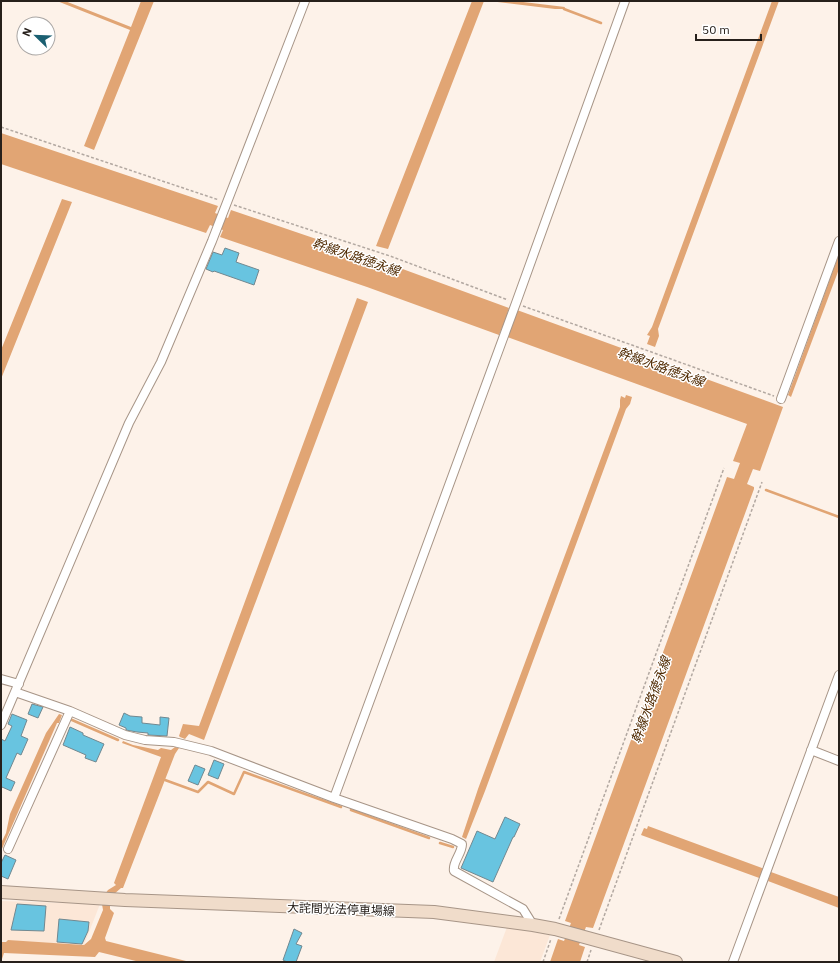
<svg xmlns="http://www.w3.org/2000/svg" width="840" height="963" font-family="'IBM Plex Sans','Noto Sans JP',sans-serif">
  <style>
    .built { fill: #fce7d7 }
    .water { fill: #e1a574 }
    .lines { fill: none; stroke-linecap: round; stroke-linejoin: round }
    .stream { stroke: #e1a574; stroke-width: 2.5 }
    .building { fill: #68c4e0; stroke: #718890 }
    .street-casing { stroke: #a79587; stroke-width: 10 }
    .secondary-casing { stroke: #a79587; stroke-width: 14 }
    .path { stroke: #b2a8a1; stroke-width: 1.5; stroke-dasharray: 3 2; stroke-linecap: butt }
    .street { stroke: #fff; stroke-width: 8 }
    .secondary { stroke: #f0dcca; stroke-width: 12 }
    .labels { text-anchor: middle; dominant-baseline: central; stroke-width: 3; stroke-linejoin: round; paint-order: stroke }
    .street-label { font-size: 12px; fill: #27201b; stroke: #fff }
    .water-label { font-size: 13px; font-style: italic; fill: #4f2900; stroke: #fff }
  </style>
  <rect width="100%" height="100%" fill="#fdf2e9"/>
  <path class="built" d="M1,901l99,3 -16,41 -83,-5z
    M507,927l43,8 -10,27h-46z"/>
  <path class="water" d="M57,1h8l66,26 10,-26h13l-60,149 -10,-4 46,-116z
    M472,1h12l-96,248 -12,-3z
    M489,1h26l50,6 -1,2h-9z
    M772,1h7l-121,328 1,7 -4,11 -8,-3 3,-8 -3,-1 5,-8z
    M1,133l217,73 -3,7 13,5 3,-8 147,50 131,48 -2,6 7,3 3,-7 266,97 -23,64 -7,-2 -6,15 7,3v2l-161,439 -7,-1 -7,18 6,2 -5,15h-30l8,-23 6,2 7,-18 -6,-2 162,-444 7,2 6,-16 -7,-2 14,-37 -240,-87 2,-6 -7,-3 -3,7 -132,-48 -147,-50 3,-7 -13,-5 -4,8 -205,-69z
    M62,199l10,3 -71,177v-29z
    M839,254v15l-48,128 -3,-2z
    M357,298l11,4 -164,438 -15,-6 -4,5 -5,-2 -1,-1 4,-12 16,2z
    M626,395l6,2 -2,7 -4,5 -141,382 -19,48 -4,-2 16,-48 142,-382v-7l1,-4 4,2z
    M59,714l3,1 -3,8h-2l-56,128v-8l5,-10 4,-19 36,-81z
    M123,741l10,4 25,5 3,-2 10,2 4,-3 4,1 -4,6 -52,134h-2l-8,7 -8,-1 3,-4 8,-5 -2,-2 47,-126 -39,-14z
    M648,826l117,43 -3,10 -121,-44 3,-7 3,1z
    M771,872l68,25v11l-71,-27z
    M102,904l8,1v4l4,4 -9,25 1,3 84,21h-50l-41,-10 -4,5 -91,-4 -3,9v-20h5l2,-2 76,5 7,-6 12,-29z"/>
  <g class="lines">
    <path class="stream" d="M564,9l37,14
      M766,490l73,27
      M72,720l46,20
      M165,780l33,12 10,-10 26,12 10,-22 97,35
      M351,810l78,28
      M440,843l13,4"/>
  </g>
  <path class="building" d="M225,248l14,5 -3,9 23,8 -5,15 -40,-14 -1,1 -7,-3 7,-17 9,3z
    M32,704l11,3 -5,11 -10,-4z
    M124,713l6,3 12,1v6l18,2v-8l9,1 -2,18 -19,-1v-2l-11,-1 -11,-2v-2l-7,-3z
    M12,714l15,6 -6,16 7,3 -7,16 -4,-2 -11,25 9,4 -4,9 -9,-4 -1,2v-50l4,2 7,-15 -4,-2z
    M70,727l13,6v2l21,9 -8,18 -11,-4 1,-3 -23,-10z
    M214,760l10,4 -6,15 -10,-4z
    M195,765l10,4 -7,16 -10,-4z
    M505,817l15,7 -6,13h-1l-20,45 -32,-14 16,-37 18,8z
    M5,855l11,5 -8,19 -7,-3v-13z
    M17,904l29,2 -2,25 -33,-1z
    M59,919l30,3 -1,9 -6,13 -25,-2z
    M294,929l8,4 -6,11 6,2 -6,16h-9l-4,-2z"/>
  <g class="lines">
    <defs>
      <path id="street" d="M781,399l58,-158
        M1,679l18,5
        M15,692l55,19 55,24 20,5 29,2 37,9 123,47 118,41 10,5c0,10 -10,18 -8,27l69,38 10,16
        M1,725l128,-302 32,-61 51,-121 93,-240
        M811,750l28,11
        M334,798l182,-495 109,-302
        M8,849l62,-138
        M733,962l106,-287"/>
      <path id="secondary" d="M1,892l124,8 309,12 99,13 22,4 121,33"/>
    </defs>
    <use href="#street" class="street-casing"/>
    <use href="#secondary" class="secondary-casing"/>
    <path class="path" d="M1,127l218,73
      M234,205l156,51 118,44
      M523,306l251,90
      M559,919l165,-451
      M599,930l163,-448
      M543,962l8,-23
      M587,962l4,-12"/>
    <use href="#street" class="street"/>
    <use href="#secondary" class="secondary"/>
  </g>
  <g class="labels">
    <g class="street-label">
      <text transform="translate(341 909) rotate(2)">大詫間光法停車場線</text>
    </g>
    <g class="water-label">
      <text transform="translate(356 257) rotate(19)">幹線水路徳永線</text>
      <text transform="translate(661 367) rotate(20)">幹線水路徳永線</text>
      <text transform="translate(651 700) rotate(-70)">幹線水路徳永線</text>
    </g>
  </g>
  <rect width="840" height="963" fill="none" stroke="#27201b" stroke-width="4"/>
  <g transform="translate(36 36) rotate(293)"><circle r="19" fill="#ffffff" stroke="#a9a6a4"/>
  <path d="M0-3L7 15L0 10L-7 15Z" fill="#1a5f71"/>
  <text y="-6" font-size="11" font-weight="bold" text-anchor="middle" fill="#27201b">N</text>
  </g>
  <path d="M696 34v6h65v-6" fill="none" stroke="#27201b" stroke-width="2"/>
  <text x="702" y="34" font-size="12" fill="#27201b" stroke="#ffffff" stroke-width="3" paint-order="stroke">50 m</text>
</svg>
